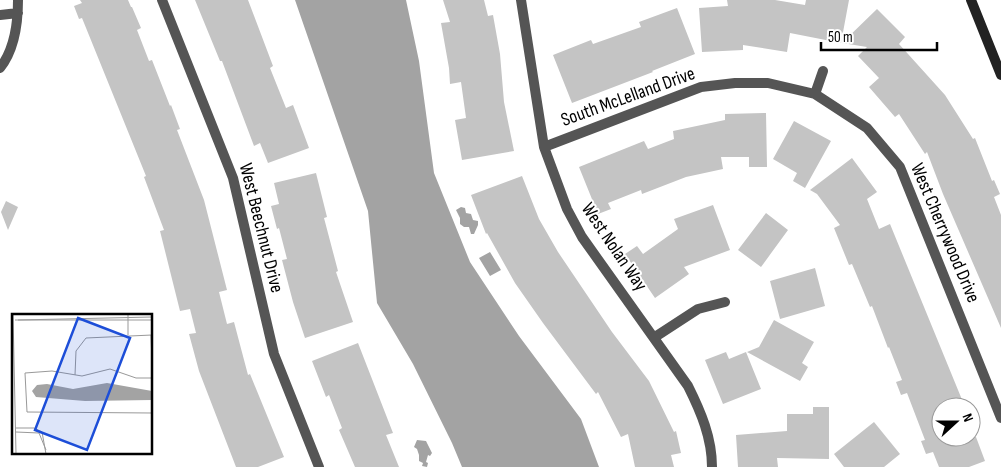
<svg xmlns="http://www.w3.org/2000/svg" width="1001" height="467" font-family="'Sofia Sans Condensed',sans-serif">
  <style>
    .water { fill: #a3a3a3 }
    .building { fill: #c4c4c4 }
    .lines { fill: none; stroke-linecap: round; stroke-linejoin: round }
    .street { stroke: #555; stroke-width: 10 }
    .secondary { stroke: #222; stroke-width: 10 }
    .labels { text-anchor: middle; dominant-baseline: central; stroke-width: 4; stroke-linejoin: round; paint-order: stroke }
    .street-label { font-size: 19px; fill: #000; stroke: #fff }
    .inset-road { fill: none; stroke: #999; stroke-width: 1 }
    .view { fill: #1d4ed8; fill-opacity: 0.15; stroke: #1d4ed8; stroke-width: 2.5 }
    .inset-edge { fill: none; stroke: #000; stroke-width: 2.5 }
  </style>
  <rect width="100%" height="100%" fill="#fff"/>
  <path class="water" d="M295,0h111l13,61 15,112 36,89 49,74 62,83 18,48h-137l-10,-24 -39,-79 -36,-61 -9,-92z
    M461,207l4,1 1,5 5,1 2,6 5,1v4l-4,9h-3l-2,-7h-5l-4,-3v-6l-4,-8z
    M490,252l11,18 -11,6 -11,-18z
    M417,440l9,1 6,12 -2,3 -2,-1 -2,7 2,1 -1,4 -5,-1 1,-3 -4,-2v-6l-2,-6 -3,-2z"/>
  <path class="building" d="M80,0h48l3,7h1l9,21 -4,2 12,31 3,-1 18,46 1,-1 9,24 -3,1 27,70 23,90 -8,2 8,32 7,-2 14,53 2,-1 34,83 -26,10h-22l-37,-96 -10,-37 7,-1 -6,-24 -10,2 -20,-80 4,-1 -20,-53 2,-1 -64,-158 -3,1 -5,-13 8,-3z
    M195,0h53l25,66 -3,2 16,40 7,-3 16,43 -41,15 -8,-20 -6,3 -32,-85h-2z
    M443,0h41l4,16 5,-1 7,39 4,48 10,49 -52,9 -7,-40 11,-2 -5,-36 -11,2 -1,-16 -8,-45 9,-1z
    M727,0h48l30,5 1,-5h43l-8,43 -51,-10 -3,19 -44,-7v5l-41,2 -3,-44 29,-2z
    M677,8l18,46 -43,17 1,1 -81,31 -19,-48 38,-15 2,4 48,-17 -2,-5z
    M877,9l28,28 -6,7 46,51 28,44 2,-1 17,43 2,-1 6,14 -6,3 7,18v113l-58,-134 -16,-42 -2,2 -26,-40 -4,3 -26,-30 10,-9 -21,-22 9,-9 -25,-4z
    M766,113l1,54h-18v-10h-28l2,12 -37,8 -44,17 -1,-4 -33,13 3,6 -13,5 -19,-47 65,-26 4,8 26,-10 -1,-8 52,-11v-6z
    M794,121l37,20 -26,47 -12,-7 4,-8 -24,-14z
    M852,158l25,34 -10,7 12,30 11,-5 75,183h-24v30h35l9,24 -16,6h-30l-6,-15 -7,2 -5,-13 4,-1 -18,-47 -6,2 -5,-13 6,-2 -13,-33 -1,1 -16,-42 -2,1 -18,-43 -3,1 -15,-37 6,-3 -23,-31 -7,-4z
    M316,173l11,44 -3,1 14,53 -2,1 17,50 -48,16 -12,-36 -11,-42 5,-1 -8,-31 -2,1 -6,-23 8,-2 -5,-21z
    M522,176l17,43 19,33 54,80 37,49 25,51 2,-1 5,22 -10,2 3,12h-39l-7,-33 -7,3 -23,-45 -2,2 -53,-71 -28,-40 -28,-50 -1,1 -15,-39z
    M6,201l12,6 -10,23 -7,-18z
    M713,205l17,45 -46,17 5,7 -34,24 -30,-44 12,-8 6,8 35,-25 -4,-10z
    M766,213l22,17 -27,37 -23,-17z
    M815,268l10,38 -45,13 -10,-38z
    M774,320l40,22 -12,21 6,4 -8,14 -53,-29 12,-5z
    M358,343l35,90 -7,2 13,32h-44l-16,-37 3,-2 -13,-33 -3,2 -14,-36z
    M726,352l3,7 17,-7 15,37 -38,15 -18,-44z
    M813,407h16v52l-52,-1 1,9h-40l-2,-32 51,-4v-17h26z
    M874,422l26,32 -16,13h-40l-10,-13z"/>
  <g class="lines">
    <path class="street" d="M162,0l71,178 41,176 45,113
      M521,0l23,147 23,62 15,28 106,149c13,26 24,52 24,81
      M0,15l18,-2
      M0,68c15,-19 18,-44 18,-68
      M815,94l8,-23
      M544,147l157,-60 34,-4h33l47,11 52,34 33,39 101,251
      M655,337l43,-28 27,-7"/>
    <path class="secondary" d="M971,0l30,75"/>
  </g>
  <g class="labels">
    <g class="street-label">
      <text transform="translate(628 97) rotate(-20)">South McLelland Drive</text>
      <text transform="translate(261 228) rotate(76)">West Beechnut Drive</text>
      <text transform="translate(945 233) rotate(67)">West Cherrywood Drive</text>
      <text transform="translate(614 247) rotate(56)">West Nolan Way</text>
    </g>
  </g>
  <g transform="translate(12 314)">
    <rect width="140" height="140" fill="#fff"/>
    <path d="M95,69l45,8v9l-67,1 -49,-4 -4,-6 5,-6 10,-1 26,5z" fill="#a3a3a3"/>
    <path class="inset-road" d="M1,0l3,140M116,0v21M3,6h137M6,6l134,-3M139,21l1,27M63,61l1,-24 10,-13 66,-3M140,64h-16l-26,-9 -28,7 -30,-5 -27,2 2,39 125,1M4,114h18l8,4 4,22M4,118l23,1 7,17"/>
    <path class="view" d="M66,4l52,20 -43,112 -52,-20z"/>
    <rect width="140" height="140" class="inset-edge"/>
  </g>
  <g transform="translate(956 422) rotate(69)"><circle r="24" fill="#ffffff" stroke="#999999"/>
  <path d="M0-4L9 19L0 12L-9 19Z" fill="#000000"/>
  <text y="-8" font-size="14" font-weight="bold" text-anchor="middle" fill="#000000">N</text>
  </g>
  <path d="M821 42v8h116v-8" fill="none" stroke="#000000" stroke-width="2.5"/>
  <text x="828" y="42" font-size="15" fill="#000000" stroke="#ffffff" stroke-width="4" paint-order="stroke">50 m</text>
</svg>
